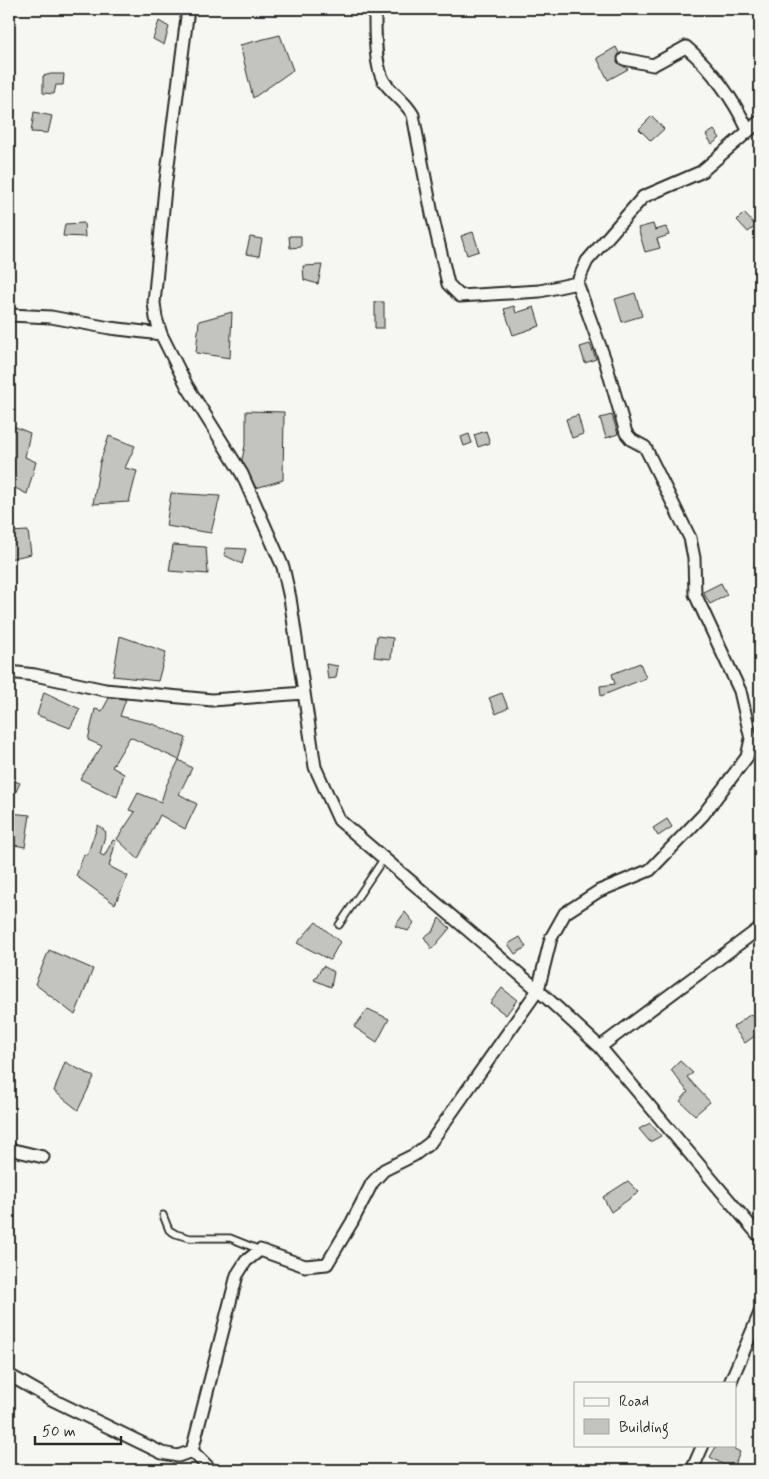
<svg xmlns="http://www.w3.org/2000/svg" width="769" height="1479" font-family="Mynerve,sans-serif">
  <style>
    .building { fill: #c3c3c0; stroke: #2b2b2b }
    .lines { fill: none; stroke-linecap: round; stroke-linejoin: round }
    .lane-casing { stroke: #2b2b2b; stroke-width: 9 }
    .street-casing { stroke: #2b2b2b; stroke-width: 15 }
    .lane { stroke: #f6f6f2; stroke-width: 5.5 }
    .street { stroke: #f6f6f2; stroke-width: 11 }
  </style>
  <rect width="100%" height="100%" fill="#f6f6f2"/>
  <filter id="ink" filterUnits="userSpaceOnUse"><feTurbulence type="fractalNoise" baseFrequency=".02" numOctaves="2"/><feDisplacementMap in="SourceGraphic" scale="10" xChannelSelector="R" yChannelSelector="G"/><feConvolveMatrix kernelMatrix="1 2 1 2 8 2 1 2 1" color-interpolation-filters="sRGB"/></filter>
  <g filter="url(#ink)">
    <path class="building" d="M159,21l10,6 -5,18 -11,-6z
      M280,35l13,35 -40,28 -13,-53z
      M616,47l3,6 -2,9 11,7 -20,11 -11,-22z
      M51,74h13l-1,11h-7l-2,9 -11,-1v-17z
      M34,112l18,4 -4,17 -17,-1z
      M652,116l12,13 -13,12 -12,-12z
      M714,130l6,8 -8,6 -6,-9z
      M744,213l12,13 -8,6 -11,-12z
      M84,223l1,14 -22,-1 2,-12z
      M653,224l2,6 11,-3 3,8 -12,4 3,9 -15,4 -7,-24z
      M473,232l6,19 -12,4 -6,-19z
      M289,236h12v11l-11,1z
      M250,237l12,2 -3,17 -13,-2z
      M322,265l-4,19 -14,-4 -1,-14z
      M635,293l7,23 -20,6 -7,-23z
      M375,302h9v26h-9z
      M514,306l2,7 18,-6 6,19 -27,9 -9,-26z
      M232,312l-2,46 -34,-5 3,-32z
      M590,344l6,15 -11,4 -5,-16z
      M246,411l38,1 -1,68 -27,8 -14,-28 4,-20z
      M578,415l5,19 -11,4 -6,-19z
      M612,415l6,19 -12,4 -6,-20z
      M13,426l17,7 -5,24 11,5 -9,32 -18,-9v-48z
      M486,431l4,12 -12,4 -4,-12z
      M469,434l3,9 -8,3 -3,-9z
      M109,436l26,10 -10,22 12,3 -8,31 -36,2 7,-42z
      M171,493l49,3 -9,37 -45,-7z
      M28,531l3,23 -22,5v-27z
      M173,545l33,2 2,27 -39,-3z
      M226,548l20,1 -4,15 -18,-9z
      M721,583l6,12 -17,9 -7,-12z
      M120,636l46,16 -8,29 -45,-5z
      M377,636l16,2 -2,21 -17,-2z
      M640,663l6,15 -45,18 -1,-10 15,-2 -3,-10z
      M326,664l12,2 -2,12 -8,1z
      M44,692l36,17 -10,19 -33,-13z
      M502,693l6,15 -12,6 -7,-16z
      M109,698l17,1 -6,17 33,8 33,14 -7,22 -49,-23 -18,30 12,7 -7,23 -37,-18 22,-33 -14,-6 7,-31 7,2z
      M179,760l13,8 -13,26 18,10 -12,25 -25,-14 -22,44 -21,-20 18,-27 -6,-2 9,-17 23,9 5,-16z
      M9,779l11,4 -11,24z
      M9,813l21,2 -5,32 -16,-3z
      M667,819l5,8 -14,9 -5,-8z
      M98,825l8,7 -6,22 4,2 9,-16 3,1 -7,25 19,10 -13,28 -39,-28 8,-22 3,1z
      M405,912l9,11 -6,8 -13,-5z
      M439,918l11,10 -18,21 -8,-12 10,-7z
      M316,922l24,20 -10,18 -33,-17z
      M520,937l6,10 -11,7 -7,-10z
      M49,950l44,19 -18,46 -40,-31z
      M323,966l11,6 -3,15 -17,-7z
      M502,988l15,12 -11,15 -16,-12z
      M368,1009l21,10 -12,23 -23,-15z
      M751,1014l9,11v7l-15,11 -12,-16z
      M680,1061l13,12 -6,4 23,25 -15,13 -15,-14 8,-9 -17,-22z
      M65,1062l29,15 -16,33 -24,-19z
      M650,1123l11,13 -11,6 -11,-13z
      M628,1181l11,11 -28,20 -8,-15z
      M717,1445h10l13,7 -7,18 -23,-13z"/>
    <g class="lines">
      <defs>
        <path id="lane" d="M339,925l45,-67
          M163,1215l6,15 7,4 14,4h40l30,12"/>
        <path id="street" d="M188,9l-23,179 -11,115 2,15 5,16 26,52 55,88 41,93 7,31 25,169 24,53 199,170 62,57 160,190
          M375,9c0,18 -1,59 10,74 9,12 21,19 28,32l19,99 16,70 12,12 80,-5 37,-8
          M624,59l29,6 33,-18c26,22 48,53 62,83
          M9,315l42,2 59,11 51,6
          M9,672l26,3 70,15 107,10 92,-7
          M600,1047l160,-119
          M9,1149l34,8
          M9,1375l42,24 111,54 16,3 14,-5
          M730,1383l30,-70
          M192,1451l45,-176 9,-14 14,-11 45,16 22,-2 25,-42 20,-39 12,-13 30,-15 16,-12 108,-153 13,-52 14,-25 34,-22 51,-21 53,-55 44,-58 4,-18 -11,-48 -45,-97 -1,-36 -4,-20 -45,-91 -13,-7 -6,-7 -21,-73 -28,-77 10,-22 56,-64 58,-25 59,-51
          M192,1451l19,19
          M692,1470l11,-25"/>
      </defs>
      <use href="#lane" class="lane-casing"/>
      <use href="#street" class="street-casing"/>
      <use href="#lane" class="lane"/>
      <use href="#street" class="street"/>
    </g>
  </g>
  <rect width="769" height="1479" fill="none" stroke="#f6f6f2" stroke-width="30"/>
  <rect x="15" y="15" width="739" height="1449" fill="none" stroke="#2b2b2b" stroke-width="2" filter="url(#ink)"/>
  <rect x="574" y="1382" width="162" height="65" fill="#f6f6f2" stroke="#a5a5a2"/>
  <rect x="584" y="1398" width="25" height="8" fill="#f6f6f2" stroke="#a5a5a2"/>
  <text x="619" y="1406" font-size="15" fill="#2b2b2b">Road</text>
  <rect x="584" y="1419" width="25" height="15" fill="#c3c3c0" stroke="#a5a5a2"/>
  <text x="619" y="1432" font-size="15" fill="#2b2b2b">Building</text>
  <path d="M35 1436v8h86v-8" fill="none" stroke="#2b2b2b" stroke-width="2.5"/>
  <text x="42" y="1436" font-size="15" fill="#2b2b2b" stroke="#f6f6f2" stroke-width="4" paint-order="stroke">50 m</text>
</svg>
